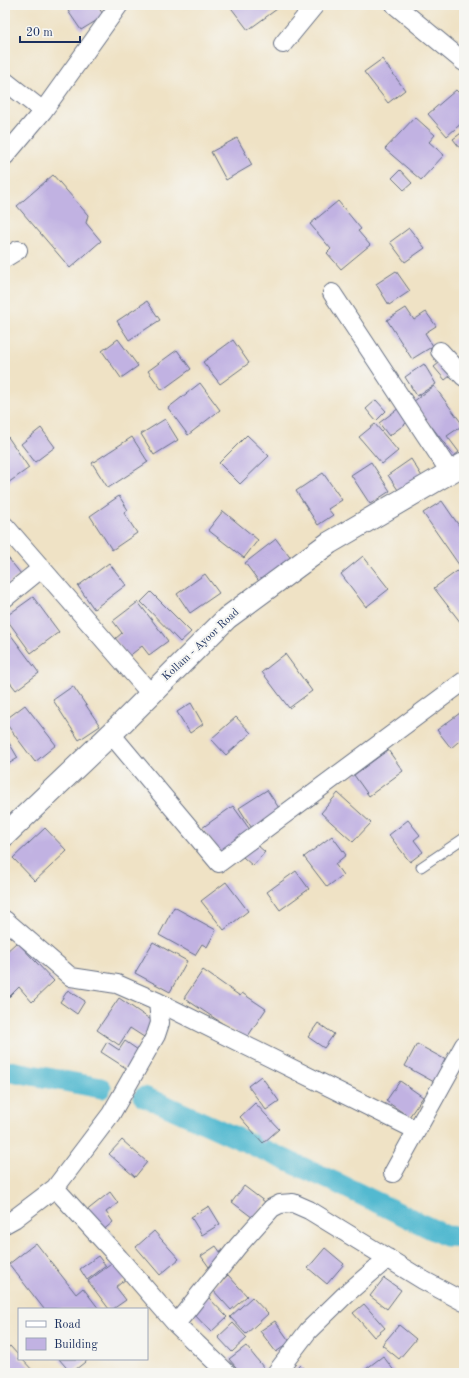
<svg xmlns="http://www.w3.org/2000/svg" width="469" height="1378" font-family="'Old Standard TT',serif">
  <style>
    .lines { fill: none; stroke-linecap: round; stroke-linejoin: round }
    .canal { stroke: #52b9d0; stroke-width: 21 }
    .building { fill: #c1b2e2 }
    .service-casing { stroke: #656e82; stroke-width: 11 }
    .minor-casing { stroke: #656e82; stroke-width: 20 }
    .secondary-casing { stroke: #656e82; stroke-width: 24 }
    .service { stroke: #fff; stroke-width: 9 }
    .minor { stroke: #fff; stroke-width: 18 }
    .secondary { stroke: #fff; stroke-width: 22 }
    .labels { text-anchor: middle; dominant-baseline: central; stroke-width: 4; stroke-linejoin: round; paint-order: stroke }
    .street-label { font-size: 11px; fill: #1b2f5e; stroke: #f6f6f2 }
  </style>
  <rect width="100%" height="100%" fill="#f6f6f2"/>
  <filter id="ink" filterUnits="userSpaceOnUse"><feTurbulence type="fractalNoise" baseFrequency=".025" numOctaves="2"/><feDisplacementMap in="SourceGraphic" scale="8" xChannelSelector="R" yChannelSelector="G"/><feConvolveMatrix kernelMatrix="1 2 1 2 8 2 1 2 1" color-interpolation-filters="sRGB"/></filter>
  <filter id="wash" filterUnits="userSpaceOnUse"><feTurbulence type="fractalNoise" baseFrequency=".012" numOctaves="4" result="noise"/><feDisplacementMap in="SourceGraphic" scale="16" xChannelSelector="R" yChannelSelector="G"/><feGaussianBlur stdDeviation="0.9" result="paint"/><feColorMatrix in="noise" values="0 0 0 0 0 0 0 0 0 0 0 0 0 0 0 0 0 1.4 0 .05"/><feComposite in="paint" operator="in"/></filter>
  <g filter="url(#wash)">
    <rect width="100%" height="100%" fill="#efe2c5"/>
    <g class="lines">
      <path class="canal" d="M5,1070l96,18
        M144,1097l18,7 177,80 107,52 18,1"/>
    </g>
    <g id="blocks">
      <path class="building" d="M77,5h20l7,11 -23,14 -13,-19z
        M229,5h45l3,4 -29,21z
        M382,59l23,31 -17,13 -24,-31z
        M456,90l8,8v23l-17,15 -19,-22z
        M415,117l20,18 -6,7 15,13 -23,25 -36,-31z
        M464,131v22l-11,-14z
        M237,138l15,27 -26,15 -15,-28z
        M400,170l12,13 -8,7 -12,-12z
        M53,175l35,40 -2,8 15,18 -31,27 -53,-62z
        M338,201l23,28 -3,2 12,14 -29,24 -14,-16 4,-4 -21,-25z
        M409,228l16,20 -20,14 -15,-20z
        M396,271l14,20 -21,14 -13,-21z
        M147,301l13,19 -31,20 -12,-19z
        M406,308l8,12 12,-8 10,14 -11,7 8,13 -21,13 -25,-39z
        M118,339l20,27 -17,12 -19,-27z
        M233,340l16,23 -29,21 -17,-22z
        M177,350l14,19 -29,21 -14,-19z
        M444,359l11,13 -10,8 -11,-13z
        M424,364l12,20 -19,12 -12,-19z
        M200,383l20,27 -32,25 -20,-27z
        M434,386l29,39 -16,11 12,16 -5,4 -41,-54z
        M376,400l10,11 -10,10 -10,-12z
        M399,408l10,13 -20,15 -10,-13z
        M165,419l13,21 -24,15 -13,-21z
        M375,424l23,27 -16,13 -23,-27z
        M41,428l14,19 -20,15 -14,-18z
        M247,435l22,21 -29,28 -21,-21z
        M8,437l21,31 -24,17v-46z
        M132,437l16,25 -40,26 -16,-25z
        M411,459l12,19 -23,15 -12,-18z
        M371,462l19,29 -20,13 -19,-29z
        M323,473l19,27 -14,9 5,6 -15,10 -22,-34z
        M119,496l9,14 -4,3 13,20 -25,17 -22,-34z
        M442,501l22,32v39l-41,-59z
        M223,511l35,29 -14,18 -36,-28z
        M276,539l16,21 -31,24 -16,-21z
        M5,554l16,20 -16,12z
        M363,556l26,33 -23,18 -25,-33z
        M109,563l17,22 -32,24 -16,-23z
        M460,569l4,5v47l-3,2 -27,-35z
        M205,574l14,19 -29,20 -13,-19z
        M151,592l40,40 -11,10 -39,-40z
        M33,597l26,35 -28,21 -26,-36z
        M138,602l30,39 -19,14 -7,-9 -14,11 -13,-18 7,-6 -9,-12z
        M5,627l34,46 -23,17 -11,-14z
        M285,654l27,37 -23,17 -27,-36z
        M73,686l27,40 -21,14 -26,-40z
        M191,703l12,21 -13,9 -13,-21z
        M25,705l31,40 -21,17 -30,-40v-2z
        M460,713l4,5v19l-13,11 -14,-18z
        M236,717l15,16 -25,22 -15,-16z
        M5,736l13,22 -13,8z
        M388,750l15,21 -34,25 -15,-21z
        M267,790l14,21 -28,19 -14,-22z
        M338,793l33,30 -18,19 -32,-29z
        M233,806l20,28 -30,22 -21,-28z
        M408,820l12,15 -6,5 9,12 -13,10 -21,-27z
        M45,828l22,23 -32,30 -22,-23z
        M332,836l14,19 -11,9 8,11 -16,12 -23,-30z
        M256,844l9,8 -12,14 -10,-9z
        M296,871l13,18 -29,21 -13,-18z
        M226,882l22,29 -24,19 -23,-29z
        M174,907l42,23 -9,17 -5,-3 -7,11 -36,-20z
        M17,942l37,39 -22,21 -13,-15 -10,10 -4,-4v-40z
        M153,942l34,19 -17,31 -35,-19z
        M203,970l37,26 2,-3 24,16 -20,30 -62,-41z
        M68,990l17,11 -8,13 -17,-12z
        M119,998l35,24 -10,15 -14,-9 -11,17 -22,-15z
        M318,1023l16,11 -10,14 -16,-11z
        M125,1041l16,11 -12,18 -28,-18 6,-10 12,8z
        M417,1044l29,16 -12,22 -29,-16z
        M261,1076l18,25 -13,9 -18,-24z
        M400,1081l23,16 -14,20 -23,-16z
        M255,1103l24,26 -16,14 -23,-26z
        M122,1140l25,22 -12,15 -26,-23z
        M244,1186l21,16 -12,16 -21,-16z
        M110,1192l8,11 -12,9 7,10 -12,10 -16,-20z
        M209,1206l11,18 -18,11 -11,-18z
        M154,1231l25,28 -19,16 -24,-28z
        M36,1243l40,51 7,-6 16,21h-55l-35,-45z
        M216,1246l7,10 -14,11 -8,-11z
        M325,1248l19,16 -17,20 -19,-16z
        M98,1256l8,10 -19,14 -7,-11z
        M114,1262l12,17 -10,8 10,13 -13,9h-4l-21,-28z
        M228,1275l19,21 -16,14 -19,-21z
        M384,1278l17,12 -14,19 -17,-13z
        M208,1297l19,20 -16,15 -19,-20z
        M252,1297l16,17 -22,20 -16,-17z
        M364,1304l21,24 -11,9 -21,-24z
        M275,1321l15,21 -14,10 -16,-21z
        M233,1323l14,15 -15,14 -14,-15z
        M399,1325l17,14 -17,20 -17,-14z
        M10,1346l9,10v3h3l13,14h-30v-23z
        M246,1346l22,27h-27l-12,-14z
        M383,1356l12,16 -1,1h-31l-1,-1z
        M59,1359h30l-18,14z
        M300,1365l7,8h-16z"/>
    </g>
  </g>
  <g filter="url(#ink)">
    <use href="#blocks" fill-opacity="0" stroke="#656e82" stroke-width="1"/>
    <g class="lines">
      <defs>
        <path id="service" d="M421,867l43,-29"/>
        <path id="minor" d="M395,5l69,57
          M283,44l32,-39
          M5,81l38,30
          M5,156l38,-45 76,-106
          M5,258l13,-8
          M332,293l118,179
          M440,351l24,26
          M5,526l145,167
          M5,598l37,-30
          M111,734l108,129 245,-182
          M5,920l66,57 46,7 41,18 258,128
          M393,1173l71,-128
          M55,1188l64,70 57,66 51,49
          M5,1224l9,-5 41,-31 56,-74 45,-79 4,-12 -2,-21
          M176,1324l62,-78 34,-38 8,-4 13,-1 16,7 114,70 41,22
          M276,1373l32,-42 37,-36 43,-37"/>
        <path id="secondary" d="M5,835l106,-101 116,-116 102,-75 135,-79"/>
      </defs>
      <use href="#service" class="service-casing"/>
      <use href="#minor" class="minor-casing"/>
      <use href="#secondary" class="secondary-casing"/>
      <use href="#service" class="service"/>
      <use href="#minor" class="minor"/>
      <use href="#secondary" class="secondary"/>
    </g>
  </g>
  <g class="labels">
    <g class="street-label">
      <text transform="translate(201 645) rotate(-43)">Kollam - Ayoor Road</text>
    </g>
  </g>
  <rect width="469" height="1378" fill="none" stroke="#f6f6f2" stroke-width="20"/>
  <rect x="18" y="1308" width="130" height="52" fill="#f6f6f2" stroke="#9ea6b7"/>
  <rect x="26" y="1321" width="20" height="6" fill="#ffffff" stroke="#9ea6b7"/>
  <text x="54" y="1328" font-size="12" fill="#1b2f5e">Road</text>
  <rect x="26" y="1338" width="20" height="12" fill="#c1b2e2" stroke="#9ea6b7"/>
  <text x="54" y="1348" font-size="12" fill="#1b2f5e">Building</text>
  <path d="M20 36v6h60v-6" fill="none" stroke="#1b2f5e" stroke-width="2"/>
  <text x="26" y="36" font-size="12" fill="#1b2f5e" stroke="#f6f6f2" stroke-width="3" paint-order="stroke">20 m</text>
</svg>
